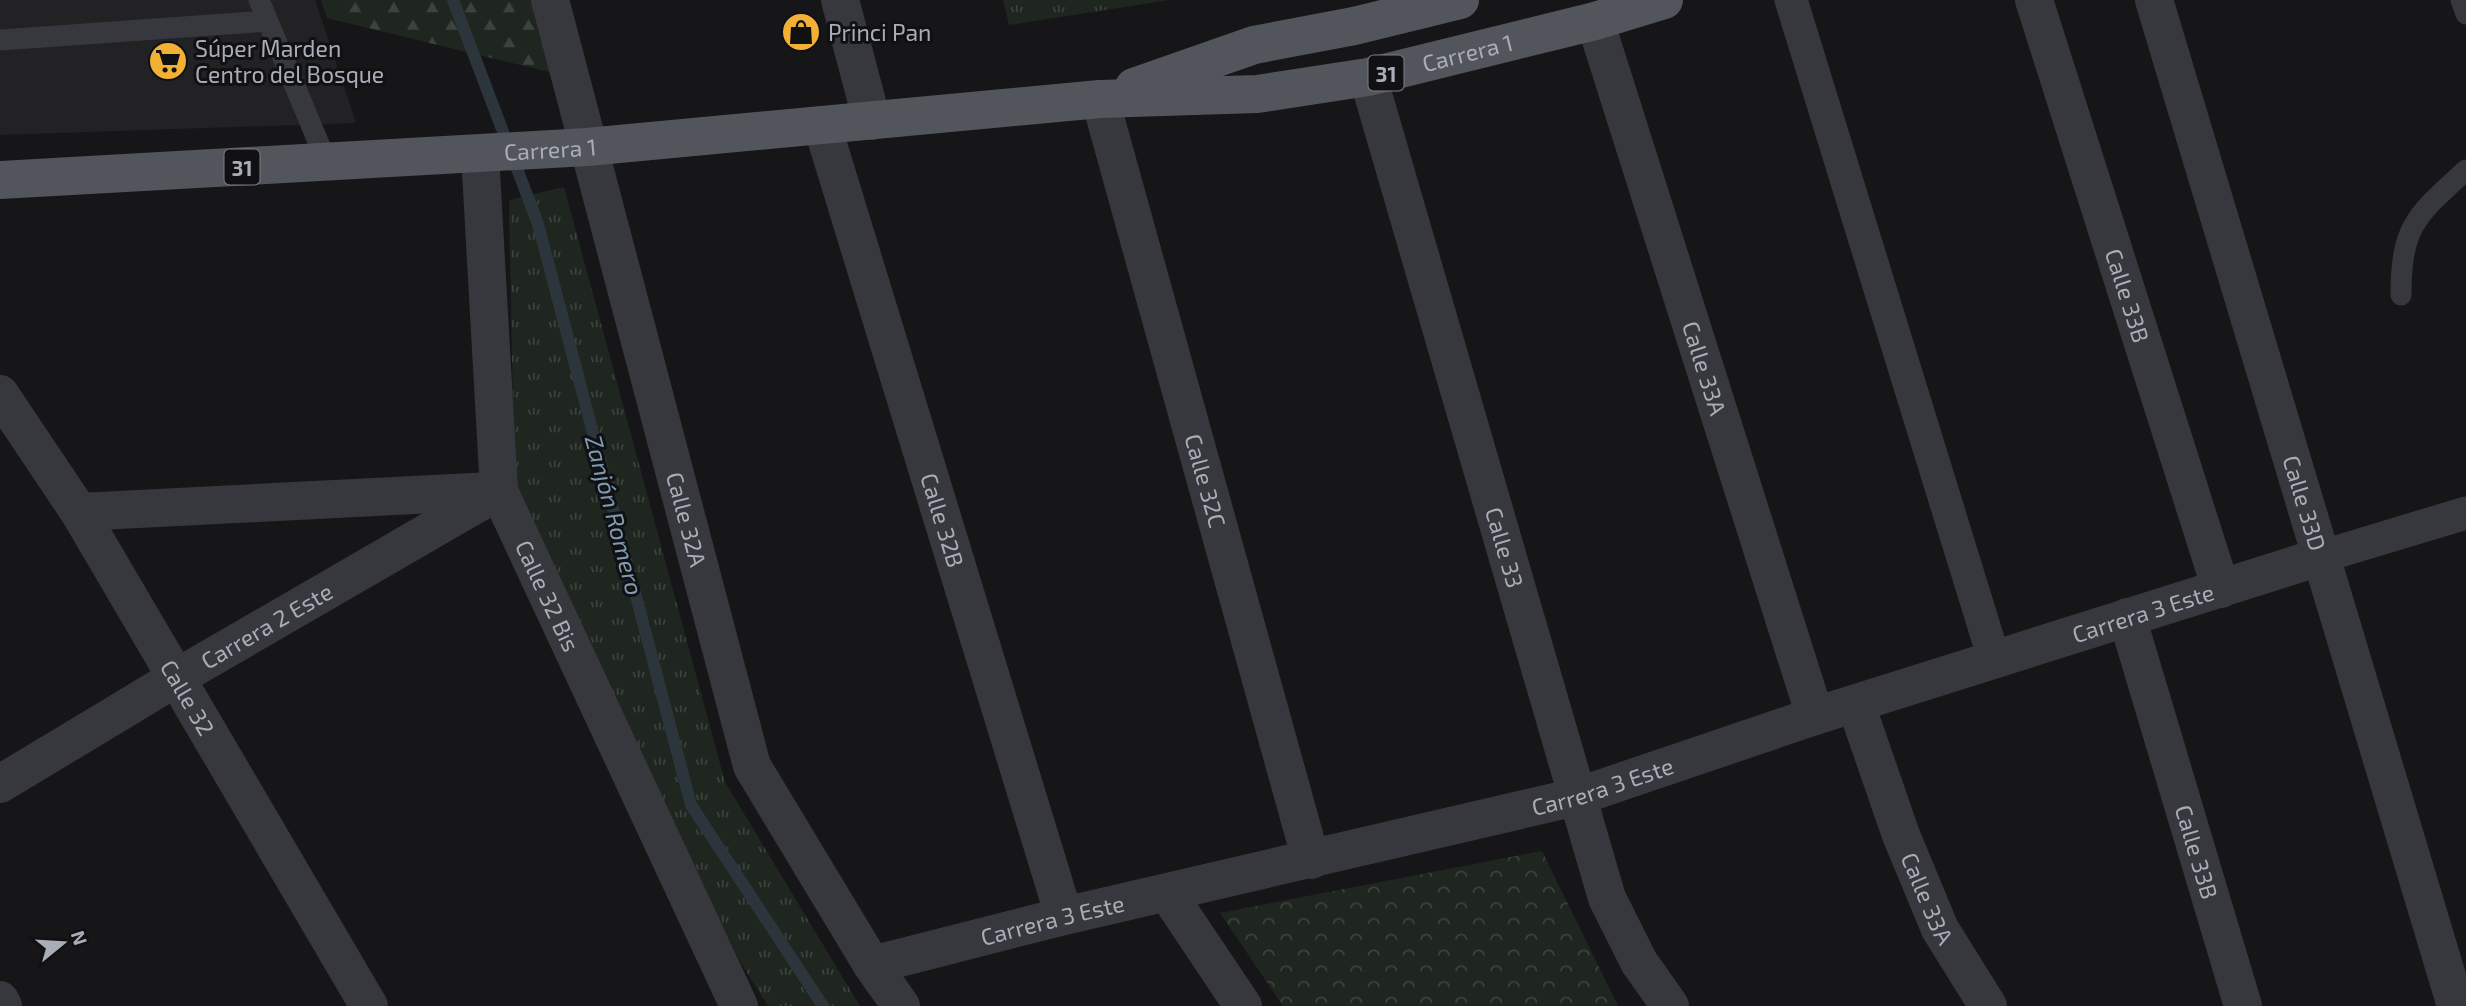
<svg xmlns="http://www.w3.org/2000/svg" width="2466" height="1006" font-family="'Exo 2',sans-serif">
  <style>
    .built { fill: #222225 }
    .grass { fill: url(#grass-tufts) }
    .forest { fill: url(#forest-firs) }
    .park { fill: url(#park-crowns) }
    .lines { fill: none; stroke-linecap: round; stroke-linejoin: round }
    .stream { stroke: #2c353c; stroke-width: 12 }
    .service { stroke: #37383d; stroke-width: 21 }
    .pedestrian { stroke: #37383d; stroke-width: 33 }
    .minor { stroke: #37383d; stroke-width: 38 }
    .primary { stroke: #53555c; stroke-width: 38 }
    .labels { text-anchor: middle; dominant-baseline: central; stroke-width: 6; stroke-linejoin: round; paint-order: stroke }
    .shield { fill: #111113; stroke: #7b7e86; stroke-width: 2 }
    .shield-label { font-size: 21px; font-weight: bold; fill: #a8adb8 }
    .poi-label { font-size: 23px; fill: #a8adb8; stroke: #111113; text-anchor: start }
    .street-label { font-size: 23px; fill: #a8adb8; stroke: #111113 }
    .water-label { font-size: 24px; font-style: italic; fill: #7f9bb3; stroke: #111113 }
  </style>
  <defs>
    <pattern id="grass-tufts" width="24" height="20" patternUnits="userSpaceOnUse" patternTransform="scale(1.75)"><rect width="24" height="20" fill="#1e261f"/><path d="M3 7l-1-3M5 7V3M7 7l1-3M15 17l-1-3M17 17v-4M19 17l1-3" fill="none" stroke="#3c433d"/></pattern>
    <pattern id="forest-firs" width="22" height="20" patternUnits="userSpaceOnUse" patternTransform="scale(1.75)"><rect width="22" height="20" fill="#1e261f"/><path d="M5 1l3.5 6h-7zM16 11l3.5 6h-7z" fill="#3c433d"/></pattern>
    <pattern id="park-crowns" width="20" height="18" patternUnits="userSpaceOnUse" patternTransform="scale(1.75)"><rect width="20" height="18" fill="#1e261f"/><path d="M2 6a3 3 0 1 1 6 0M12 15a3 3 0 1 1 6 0" fill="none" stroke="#3c433d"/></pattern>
  </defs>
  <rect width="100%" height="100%" fill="#161618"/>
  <path class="built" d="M0,0h315l41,123 -356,12z"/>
  <path class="grass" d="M1003,0h166l-160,25z
    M564,187l161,595 135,224h-92l-27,-43 -226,-452 -6,-311z"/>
  <path class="forest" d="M321,0h229l20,77 -243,-59z"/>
  <path class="park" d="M1542,851l76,155h-335l-63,-93z"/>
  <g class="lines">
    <path class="stream" d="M453,0l85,224 153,581 132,201"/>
    <path class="service" d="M259,0l68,163
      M2461,0l5,14
      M0,40l268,-19
      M2401,295c0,-70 16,-80 65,-125"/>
    <path class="pedestrian" d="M1791,0l204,662
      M2320,557l146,-44"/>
    <g class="minor">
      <path id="s1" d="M550,0l202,766 120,199 29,41"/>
      <path d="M840,0l32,121"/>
      <path id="s2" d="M2034,0l187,589"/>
      <path id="s3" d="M2154,0l302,1006"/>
      <path id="s4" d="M1595,21l220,695"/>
      <path id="s5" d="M1368,77l239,821 32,64 31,44"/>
      <path id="s6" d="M1100,99l211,761"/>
      <path id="s7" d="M822,125l242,791"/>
      <path id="s8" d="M480,154l19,337 240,515"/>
      <path id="s9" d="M0,394l79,118 290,494"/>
      <path d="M79,512l414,-21"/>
      <path id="s10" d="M2127,617l116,389"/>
      <path id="s11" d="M1856,705l45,130 39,94 48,77"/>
      <path id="s12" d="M0,784l176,-106 323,-187"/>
      <path d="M1168,894l75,112"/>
      <path id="s13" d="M872,965l192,-49 512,-119 239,-81 505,-159"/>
      <path d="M0,1000l3,6"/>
    </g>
    <g class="primary">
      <path d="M1134,87l120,-42 100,-19 106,-26"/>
      <path id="s14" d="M0,180l587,-33 513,-48 157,-5 111,-17 227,-56 69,-21"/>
    </g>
  </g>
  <defs>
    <symbol id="shop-disc" viewBox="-11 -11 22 22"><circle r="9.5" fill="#f2b134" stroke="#111113"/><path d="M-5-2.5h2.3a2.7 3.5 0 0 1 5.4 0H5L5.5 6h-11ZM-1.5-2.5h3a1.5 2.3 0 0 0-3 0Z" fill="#111"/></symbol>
    <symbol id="supermarket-disc" viewBox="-11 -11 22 22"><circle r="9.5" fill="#f2b134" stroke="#111113"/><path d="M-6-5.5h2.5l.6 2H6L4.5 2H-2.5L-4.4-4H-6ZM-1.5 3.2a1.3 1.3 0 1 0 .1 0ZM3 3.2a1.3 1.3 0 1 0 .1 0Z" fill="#111"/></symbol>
  </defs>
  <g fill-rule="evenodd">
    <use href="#shop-disc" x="779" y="10" width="44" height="44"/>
    <use href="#supermarket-disc" x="146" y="39" width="44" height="44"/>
  </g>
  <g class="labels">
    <g class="shield">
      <rect x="1368.5" y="55.5" width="35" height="35" rx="5"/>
      <rect x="224.5" y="149.5" width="35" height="35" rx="5"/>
    </g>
    <g class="shield-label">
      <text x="1386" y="73">31</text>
      <text x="242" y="167">31</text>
    </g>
    <g class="poi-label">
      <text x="828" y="32">Princi Pan</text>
      <text x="195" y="48">Súper Marden<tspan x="195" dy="26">Centro del Bosque</tspan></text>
    </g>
    <g class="street-label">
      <text stroke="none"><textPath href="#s14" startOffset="1475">Carrera 1</textPath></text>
      <text stroke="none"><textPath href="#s14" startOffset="551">Carrera 1</textPath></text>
      <text stroke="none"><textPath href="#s2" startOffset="310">Calle 33B</textPath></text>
      <text stroke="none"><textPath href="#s4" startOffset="364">Calle 33A</textPath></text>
      <text stroke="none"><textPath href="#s6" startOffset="396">Calle 32C</textPath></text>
      <text stroke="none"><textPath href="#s3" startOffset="525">Calle 33D</textPath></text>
      <text stroke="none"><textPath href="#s1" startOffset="537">Calle 32A</textPath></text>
      <text stroke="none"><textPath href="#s7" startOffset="413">Calle 32B</textPath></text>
      <text stroke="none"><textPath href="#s5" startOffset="490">Calle 33</textPath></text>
      <text stroke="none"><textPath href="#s8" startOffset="453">Calle 32 Bis</textPath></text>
      <text stroke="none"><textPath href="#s13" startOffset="1320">Carrera 3 Este</textPath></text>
      <text stroke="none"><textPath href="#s12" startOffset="310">Carrera 2 Este</textPath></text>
      <text stroke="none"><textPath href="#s9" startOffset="357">Calle 32</textPath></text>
      <text stroke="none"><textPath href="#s13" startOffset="752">Carrera 3 Este</textPath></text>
      <text stroke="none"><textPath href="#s10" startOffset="245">Calle 33B</textPath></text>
      <text stroke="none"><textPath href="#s11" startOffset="206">Calle 33A</textPath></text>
      <text stroke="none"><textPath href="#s13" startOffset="186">Carrera 3 Este</textPath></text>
    </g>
    <g class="water-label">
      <text transform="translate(615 515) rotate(75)">Zanjón Romero</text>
    </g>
  </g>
  <g transform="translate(63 943) rotate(72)" stroke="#111113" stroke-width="5" paint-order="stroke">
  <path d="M0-5L12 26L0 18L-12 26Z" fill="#a8adb8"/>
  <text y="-10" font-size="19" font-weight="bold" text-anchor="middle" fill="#a8adb8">N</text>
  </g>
</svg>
